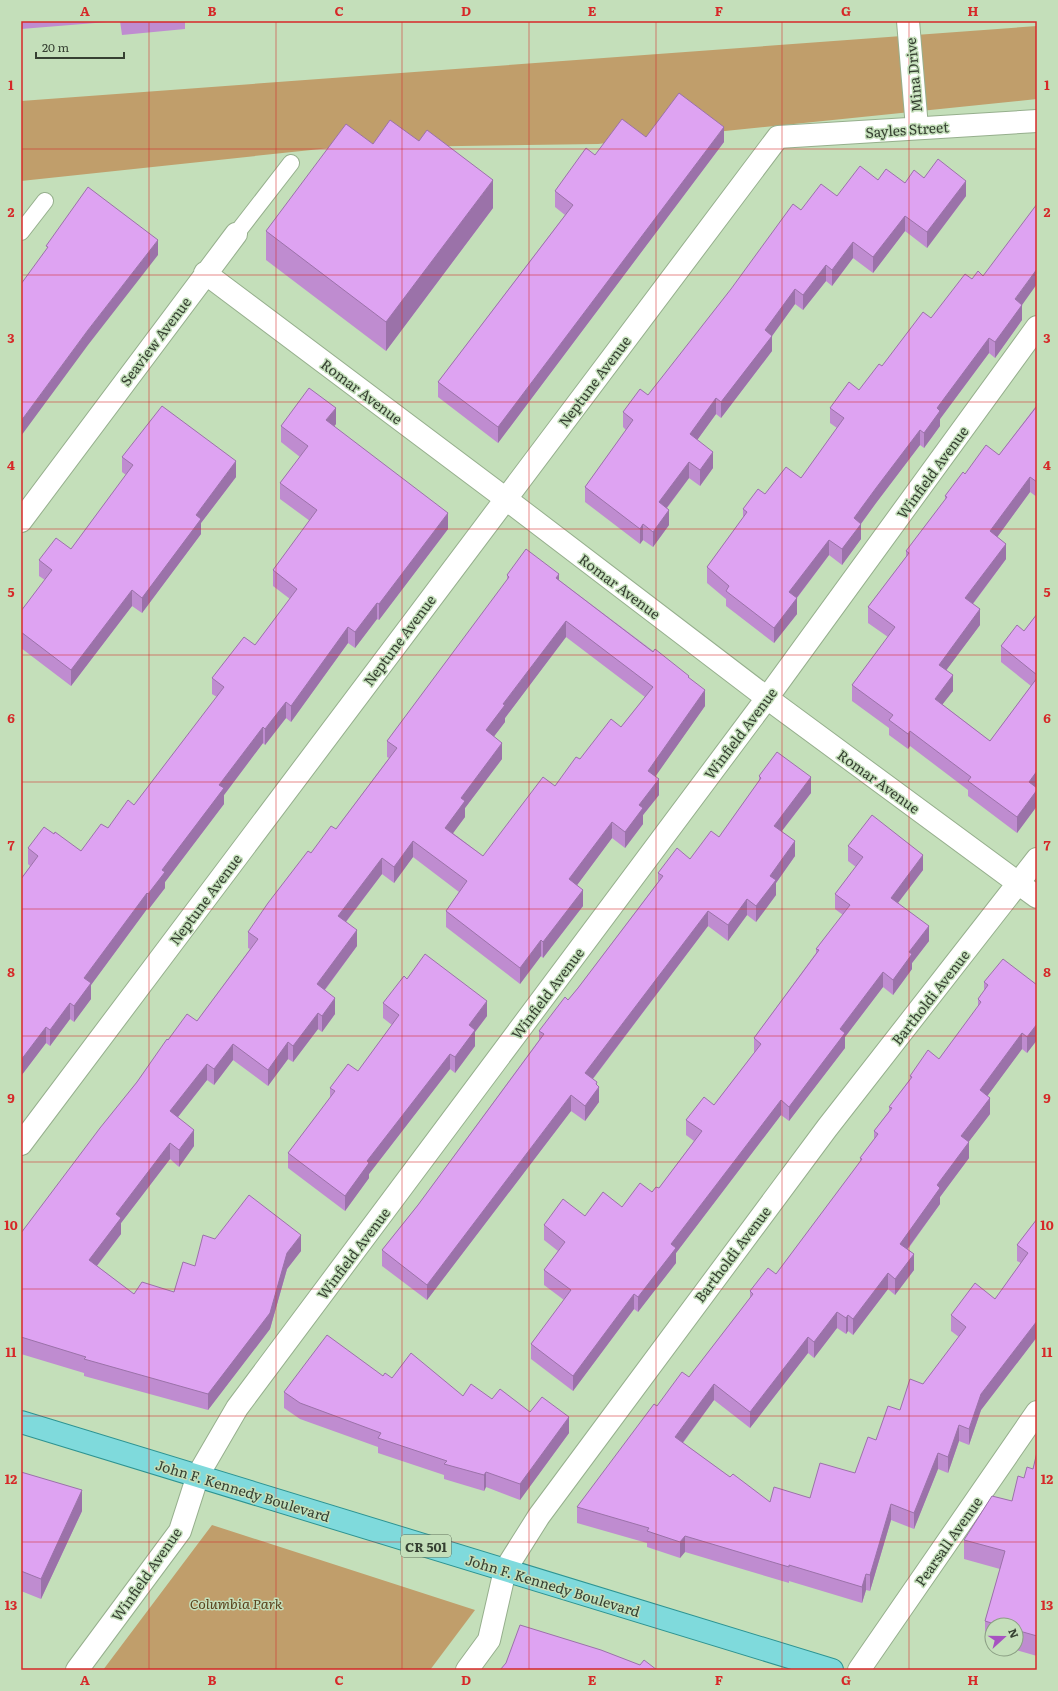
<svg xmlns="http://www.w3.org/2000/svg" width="1058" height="1691" font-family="Literata,serif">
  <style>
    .green { fill: #c09e6b }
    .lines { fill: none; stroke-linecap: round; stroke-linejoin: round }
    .lane-casing { stroke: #96af8d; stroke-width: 18 }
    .street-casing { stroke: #96af8d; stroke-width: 24 }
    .primary-casing { stroke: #2e9492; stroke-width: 24 }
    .lane { stroke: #fff; stroke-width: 16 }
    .street { stroke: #fff; stroke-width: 22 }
    .primary { stroke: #7fdadc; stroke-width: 22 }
    .wall { fill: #bf8cd0; fill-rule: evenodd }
    .shaded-wall { fill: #9b72a9 }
    .building { fill: #dea3f2; stroke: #9b72a9; fill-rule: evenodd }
    .grid { fill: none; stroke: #d62828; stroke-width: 1; stroke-opacity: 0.55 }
    .labels { text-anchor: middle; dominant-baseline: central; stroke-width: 3; stroke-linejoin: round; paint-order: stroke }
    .shield { fill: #c4dfba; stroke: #61705b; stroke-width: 1 }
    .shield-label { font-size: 13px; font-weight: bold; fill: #364032 }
    .street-label { font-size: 14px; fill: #364032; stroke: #c4dfba }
    .park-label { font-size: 14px; font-style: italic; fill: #5a431d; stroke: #c4dfba }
    .neatline { fill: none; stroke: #d62828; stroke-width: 1.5 }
    .grid-label { font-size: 13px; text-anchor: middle; font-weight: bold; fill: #d62828 }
  </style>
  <rect width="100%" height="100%" fill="#c4dfba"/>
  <path class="green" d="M1037,26v73l-439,45 -268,4 -309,33v-80z
    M212,1525l263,85 -45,60h-327z"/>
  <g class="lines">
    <defs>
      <path id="lane" d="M21,232l24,-31
        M236,234l55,-71"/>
      <path id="street" d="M908,21l9,107
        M205,273l301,226 261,199 270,199
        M21,521l215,-287
        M21,1144l757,-1007 259,-16
        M77,1670l103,-139 18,-56 39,-67 530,-710 270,-371
        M467,1670l22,-30 16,-70 34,-54 288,-388 210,-269
        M859,1670l178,-258"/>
      <path id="primary" d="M21,1422l811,248"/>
    </defs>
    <use href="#lane" class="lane-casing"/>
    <use href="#street" class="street-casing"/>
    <use href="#primary" class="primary-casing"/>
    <use href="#lane" class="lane"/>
    <use href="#street" class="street"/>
    <use href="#primary" class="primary"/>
  </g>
  <path class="wall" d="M21,21h164v8l-63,6 -2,-14 -99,8z
    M646,137l78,5 -226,301 -60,-46v-15l127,-167 -10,-8v-16l40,-36z
    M373,144l120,64 -107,143 -120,-91v-29z
    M924,178l42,18 -39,52 -22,-17 -32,42 -20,-15 -21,28 -6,-5 -23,29 -8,-6 -23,32v15l-51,67 -5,-4 -19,26 16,28 -13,18 -11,-8 -22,30 2,17 -16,22 -10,-7 -3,4 -55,-42v-15l41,-57 -3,-3v-15l25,-17 153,-185 77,-30 27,3z
    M972,279l50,26v15l-27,38 -6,-5 -49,66v7l-16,22 -4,-3 -44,58 -15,21v15l-19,26 -13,-10 -32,43v16l-23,29 -48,-37v-7l-19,-16v-16l36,-49v-9l22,-15 36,-16 36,-50 -7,-5v-15l29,-18 72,-72z
    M1037,395v102l-7,-5 -33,45 9,22 -33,45 7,21 -34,45 7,21 -11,13 48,37 41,-55 -30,-24v-16l23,-15 13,-17v172l-1,1 1,1v18l-20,27 -49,-37v-6l-58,-44 -2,3 -19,-14v-7l-37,-27v-16l36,-48 -20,-14v-16l38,-50v-6l39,-51v-4l20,-22 34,-19 37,-49v-10z
    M336,424l-2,2 114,103 -69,91 -2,-1 -22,29 -7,-5 -57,79 -5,-4 -21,27 -2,-2 -39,52v9l-59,78v6l-17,22 -1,-1 -56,76v14l-17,23 -4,-3 -20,27 -4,-3 -25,33v-197l9,-13 -2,-2v-16l26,-14 27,17 53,-46 83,-108 -5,-3v-16l43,-33 35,-46 -17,-13v-16l37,-49 -30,-22v-16l20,-26 -19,-15v-16z
    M122,457l114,20 -35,46v11l-59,79 -10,-7 -61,80 -50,-38v-37l24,-31 -6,-4v-16l32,-11 55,-74 -4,-3z
    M507,575l52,5 130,98 16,28 -50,70 4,19 -16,20v9l-18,24 -13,-10 -35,47 6,21 -40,52 -2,-2 -21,28 -74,-57v-16l13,-19 -46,-35 -19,26 -12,-9 -36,48 11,24 -32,44 10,24 -13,18 -4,-3 -25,33 -5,-3 -20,27 -35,-26 -19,25 -7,-5 -29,37 16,29 -15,21 -9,-8 -49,64v11l-24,32 37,28 40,-2 41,-53 86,12 -14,18 -17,60 -62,81 -124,-34v-3l-63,-19v-121l116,-151 31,-42 29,-19 53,-72 -2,-1v-16l63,-79 25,-24 53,-71 -2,-1v-16l120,-160zM566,637l79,60 -24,30 -41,32 -25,27 -72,70 -30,-23 12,-16v-9l37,-49 -8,-23 11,-14v-4z
    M759,776l52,17 -29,38 13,25 -19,27v12l-20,27 -9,-7 -19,26 -20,-15 -115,153 4,6 2,17 -14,19 -14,-10 -144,189 -45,-34v-16l36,-45 121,-165v-9l29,-31 10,-12 80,-106v-9l32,-14 29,-22 40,-56z
    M848,846l75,24 -25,33 31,38 -17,22v6l-19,26 -10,-8 -38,50v11l-56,73 -8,-6 -105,138v10l-38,49 -4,-3 -61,82 -42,-32v-15l33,-44 -20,-15v-15l14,-19 -14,-11v-15l78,-18 37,-19 35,-47 -8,-6v-15l28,-15 40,-52v-15l62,-85v-4l27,-34 -8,-6v-15l21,-27 -8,-6z
    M407,979l80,37 -12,16v14l-20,27 -5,-4 -81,105v4l-24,33 -57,-43v-15l42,-55v-10l28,-17 34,-46 -9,-7v-15z
    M984,982l53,3v55l-10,13 -5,-4 -35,47 3,18 -21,27v17l-29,39v7l-32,45 6,21 -19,25 -7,-6 -35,46 -5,-4 -2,3 -9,-6 -23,30 -6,-5 -58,75 -36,-28 -31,43 47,34 40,25 40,-4 45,-25 21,-33 24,-30 23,-26 36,-47 -8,-6v-16l44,-16 26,-36 -4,-2v-16l20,-26v118l-56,73 -12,35 -10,-4 -11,32 -10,-4 -24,60 -23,-9 -21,71 -4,-1 -4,13 -73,-22v2l-104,-31 -5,6 -33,-11v-4l-70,-20v-16l80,-101 32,-29 61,-79v-7l26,-17 84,-112v-4l14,-19v-8l15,-20v-4l21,-28v-3l29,-17 39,-52v-8l6,-8z
    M383,1376l80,20 29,3 38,13 39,21 -49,67 -34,-13 -2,4 -40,-12v-4l-66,-22v-6l-78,-28 -16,-11v-16z
    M1037,1452v204l-24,-7h3v-24h-24v18l-7,-2v-20l15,-52 -36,-10v-19l48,-39 12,-23 9,-9z
    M21,1472l61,39 -41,88 -20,-8z"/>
  <path class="shaded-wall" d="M724,127v15l-226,301v-16z
    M493,180v28l-107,143v-29z
    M966,181v15l-39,52v-16z
    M905,216v15l-32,42v-16z
    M158,240v15l-70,90 -67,91v-15l67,-91z
    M853,242v16l-21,28v-16z
    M826,265v16l-23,29v-15z
    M1037,269v15l-22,31v-16z
    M795,289v15l-23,32v15l-51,67v-16l44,-72z
    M1022,305v15l-27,38v-16z
    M989,338v15l-49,66v7l-16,22v-15l13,-25z
    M716,398v16l-26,36v-16z
    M336,408v16l-10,12v-16z
    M920,430v15l-44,58 -16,22 1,-1v15l-19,26v-16l12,-31 22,-30z
    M713,452v16l-13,18v-16z
    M236,461v16l-35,46v11l-59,79v-15l54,-83z
    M689,462v16l-30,40v-16z
    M1030,477v15l-40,55v-16z
    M669,510v15l-16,22v-15z
    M448,513v16l-69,91v-16z
    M643,524v16l-3,4v-15z
    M829,540v15l-40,53v-16z
    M1006,544v15l-41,55v-16z
    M559,574v16l-3,-12z
    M132,590v16l-61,80v-16z
    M797,598v16l-23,29v-15z
    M377,603v16l-22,29v-16z
    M980,609v16l-41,55v-15z
    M566,621v16l-61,81v4l-19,25v-17l17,-26z
    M348,627v16l-57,79v-16z
    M953,675v16l-18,23v-15z
    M705,690v16l-57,81v-16z
    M286,702v16l-21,27v-16z
    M263,727v16l-39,52v9l-59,78v6l-17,22v-16l14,-24 57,-85z
    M910,731v15l-2,3v-15z
    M502,743v16l-37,49v9l-20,27v-16l16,-30z
    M1037,771v15l-8,11v-15z
    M811,777v16l-37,48v-15z
    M659,779v16l-16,20v9l-18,24v-16l14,-27z
    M1037,790v16l-20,27v-16z
    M612,822v16l-43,58v-17z
    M413,841v16l-19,26v-16z
    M795,841v15l-19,27v12l-20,27v-16l14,-30z
    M923,855v15l-32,42v-14z
    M382,858v16l-44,58v-16z
    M583,890v16l-40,52v-16z
    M147,893v16l-56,76v14l-17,23v-16l10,-28z
    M747,899v16l-19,26v-16z
    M708,911v15l-123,163v-16z
    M929,926v15l-17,22v6l-19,26v-15l16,-28z
    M357,930v16l-40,54v-16z
    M541,940v16l-21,28v-16z
    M883,972v15l-38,50v11l-56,73v-14l51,-78z
    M335,998v16l-13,18v-16z
    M487,1001v15l-12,16v14l-20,27v-16l14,-32z
    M70,1003v16l-20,27v-16z
    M318,1013v16l-25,33v-16z
    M1037,1024v16l-10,13v-16z
    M46,1027v16l-25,33v-16z
    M1022,1033v16l-42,57v-16z
    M288,1042v17l-20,27v-16z
    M233,1044v16l-19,25v-16z
    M450,1054v15l-81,105v4l-24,33v-15l22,-35z
    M207,1064v16l-37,47v-16z
    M597,1082v8l2,-3v15l-14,19v-15z
    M571,1095v16l-144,189v-15z
    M990,1098v16l-29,38v-16z
    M781,1100v15l-105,138v10l-38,49v-15l33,-53z
    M194,1130v16l-15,21v-17z
    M969,1142v16l-29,39v7l-40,55v-15l37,-59z
    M170,1143v16l-49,64v11l-32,42v-16l27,-46z
    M301,1235v16l-14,18 -17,60 -62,81v-16l79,-141z
    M914,1254v16l-19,25v-16z
    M888,1273v16l-35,46v-16z
    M634,1294v15l-61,82v-15z
    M837,1312v16l-23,30v-16z
    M848,1315v16l-2,3v-16z
    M1037,1321v16l-56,73 -12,35v-16l12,-35z
    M808,1337v16l-58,75v-16z
    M714,1384v16l-39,53v-16z
    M569,1417v16l-49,67v-16z
    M959,1425v16l-11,32v-16z
    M938,1453v16l-24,60v-16z
    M486,1472v15l-2,4v-16z
    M82,1490v21l-41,88v-20z
    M891,1504v16l-21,71v-16z
    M685,1536v16l-5,6v-16z
    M866,1574v16l-4,13v-16z"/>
  <path class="building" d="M679,93l45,34 -226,300 -60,-45 135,-177 -18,-14 31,-43 9,7 27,-36 24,18z
    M390,120l29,21 8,-11 66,50 -107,142 -120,-91 80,-107 27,20z
    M938,159l28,22 -39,51 -22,-16 -32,41 -20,-15 -21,28 -6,-5 -23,30 -8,-6 -30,41 7,6 -51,66 -5,-4 -26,36 23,18 -13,18 -11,-8 -30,40 10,8 -16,22 -10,-8 -3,5 -55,-42 48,-67 -10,-8 17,-23 8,6 83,-106 62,-85 8,6 20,-26 16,12 23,-30 18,14 8,-11 19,14 9,-13 10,8z
    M88,187l70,53 -70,90 -67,91v-137l27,-37 -2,-1z
    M1037,204v65l-22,30 7,6 -27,37 -6,-4 -52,70 3,3 -16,22 -4,-3 -44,58 -22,30 7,6 -19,25 -13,-9 -40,52 8,6 -23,30 -48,-37 3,-5 -22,-19 40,-55 -4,-3 15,-20 7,5 21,-27 15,11 43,-60 -14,-10 19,-26 10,8 20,-26 3,2 41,-54 8,6 34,-44 7,5 6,-8 5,5z
    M309,388l27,20 -10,12 122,93 -69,91 -2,-1 -22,29 -7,-5 -57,79 -5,-4 -21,27 -2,-2 -44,58 5,3 -62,82 3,2 -17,22 -1,-1 -63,85 7,5 -17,23 -4,-3 -20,27 -4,-3 -25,33v-129l1,-1h-1v-51l17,-23 -10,-8 16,-21 10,7 1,-2 26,19 20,-27 7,4 20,-28 6,5 90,-118 -12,-9 32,-41 11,8 42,-56 -24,-19 44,-60 -37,-27 28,-37 -27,-20z
    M162,406l74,55 -40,54 5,4 -59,79 -10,-8 -61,80 -50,-38v-21l31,-41 -13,-10 17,-22 15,11 62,-84 -11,-8z
    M1037,406v76l-7,-5 -40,54 16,13 -41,54 15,11 -41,56 14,10 -18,24 55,42 47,-63v93l-8,11 8,6v2l-20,27 -49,-36 3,-4 -61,-46 -2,3 -19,-14 4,-5 -41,-30 43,-58 -27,-20 41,-54 -3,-2 41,-54 -2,-1 18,-24 2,2 21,-29 13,10z
    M526,549l33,25 -3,4 97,74 2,-3 34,27 -1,1 17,13 -57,81 11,8 -20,26 4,3 -18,24 -13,-10 -43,57 14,11 -40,52 -2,-2 -21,28 -74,-57 21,-30 -54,-40 -19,26 -12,-9 -44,58 19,14 -40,54 18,14 -13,18 -4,-3 -25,33 -5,-4 -20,28 -35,-26 -19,25 -7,-5 -37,47 24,19 -15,20 -9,-7 -54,71 5,4 -32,42 45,34 8,-12 32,10 9,-30 12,4 8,-31 12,4 34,-44 52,40 -14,18 -17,60 -62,81 -124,-35 2,-2 -65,-20v-104l79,-105 37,-46 30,-43 1,1 19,-26 10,7 61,-82 -10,-7 20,-29 40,-52 3,2 20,-27 5,3 61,-81 -10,-7 122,-164 -2,-2zM566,621l87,66 -32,40 -10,-8 -31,40 -4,-2 -21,29 -12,-9 -60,79 -38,-28 20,-27 -4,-3 41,-55 -16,-13 19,-25 -2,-1z
    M1037,614v61l-36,-29 16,-21 7,6z
    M777,752l34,25 -37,49 21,15 -25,35 6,4 -20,26 -9,-7 -19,26 -20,-14 -123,162 12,9 -1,2 3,3 -14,19 -14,-11 -144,190 -45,-35 36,-45 126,-171 -5,-3 26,-34 3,3 10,-12 85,-112 -5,-3 19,-25 13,11 21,-28 8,6 42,-59 -2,-2z
    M872,815l51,40 -32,43 38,28 -20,26 3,2 -19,26 -10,-8 -43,57 5,4 -56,74 -8,-7 -110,144 5,4 -38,49 -4,-3 -61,82 -42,-32 40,-54 -27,-20 21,-28 -21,-17 19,-26 22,17 18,-24 19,15 18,-24 12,9 4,-5 3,1 43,-57 -16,-11 18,-23 10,8 47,-61 -7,-6 65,-88 -3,-1 34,-44 -15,-11 28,-37 -15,-11z
    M425,954l62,47 -18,24 6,5 -20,27 -5,-3 -83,107 2,2 -24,33 -57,-43 47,-62 -5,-3 18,-24 10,7 41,-56 -16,-12 21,-27 3,3z
    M1003,959l34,26v39l-10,13 -5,-4 -42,57 10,8 -29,38 8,6 -32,43 3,3 -40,56 14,10 -19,25 -7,-6 -35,46 -5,-4 -2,3 -9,-6 -23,30 -6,-5 -58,75 -36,-28 -39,53 55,40 3,-3 37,28 4,-15 36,11 10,-35 35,10 13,-36 8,3 12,-34 12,4 10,-31 13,5 43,-57 -15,-12 24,-32 20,16 33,-46 -11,-8 20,-26v102l-56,73 -12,35 -10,-4 -11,32 -10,-4 -24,60 -23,-9 -21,71 -4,-1 -4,13 -73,-22v2l-104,-31 -5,6 -33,-11 2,-3 -72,-21 77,-103 3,2 25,-34 7,5 64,-83 -3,-3 18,-23 8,6 86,-115 -2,-1 18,-24 -4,-3 18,-23 -3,-1 23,-30 -2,-1 18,-26 11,9 42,-57 -3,-3 10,-14 -4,-3z
    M327,1335l56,41 2,-3 7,5 19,-25 52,43 8,-12 21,15 8,-10 30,23 12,-15 27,20 -49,67 -34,-12 -2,3 -40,-11 3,-3 -69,-23 3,-5 -81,-30 -16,-11z
    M1037,1452v184l-21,-6v-5h-18l-13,-4 20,-70 -41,-11 28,-44 20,5 6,-25 6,2 3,-11 6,2z
    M21,1472l61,18 -41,89 -20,-8z
    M520,1625l81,25 39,15 4,-5 13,10h-157l6,-7z"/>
  <path class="grid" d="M149,21v1649M276,21v1649M402,21v1649M529,21v1649M656,21v1649M782,21v1649M909,21v1649M21,149h1016M21,275h1016M21,402h1016M21,529h1016M21,655h1016M21,782h1016M21,909h1016M21,1036h1016M21,1162h1016M21,1289h1016M21,1416h1016M21,1542h1016"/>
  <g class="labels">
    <rect class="shield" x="401" y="1535" width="50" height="22" rx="3"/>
    <g class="shield-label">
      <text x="426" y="1546">CR 501</text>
    </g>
    <g class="street-label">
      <text transform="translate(913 75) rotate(-95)">Mina Drive</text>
      <text transform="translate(907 129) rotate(-4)">Sayles Street</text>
      <text transform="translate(155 341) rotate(-53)">Seaview Avenue</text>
      <text transform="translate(594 381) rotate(-53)">Neptune Avenue</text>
      <text transform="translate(362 391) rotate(37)">Romar Avenue</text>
      <text transform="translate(932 472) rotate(-54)">Winfield Avenue</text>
      <text transform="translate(620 586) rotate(37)">Romar Avenue</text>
      <text transform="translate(399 640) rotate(-53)">Neptune Avenue</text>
      <text transform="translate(740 733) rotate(-53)">Winfield Avenue</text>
      <text transform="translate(879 781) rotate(36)">Romar Avenue</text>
      <text transform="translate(205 899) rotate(-53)">Neptune Avenue</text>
      <text transform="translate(547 993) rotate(-53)">Winfield Avenue</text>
      <text transform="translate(930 997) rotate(-52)">Bartholdi Avenue</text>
      <text transform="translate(353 1253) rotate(-53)">Winfield Avenue</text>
      <text transform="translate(732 1254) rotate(-53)">Bartholdi Avenue</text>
      <text transform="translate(243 1490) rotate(17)">John F. Kennedy Boulevard</text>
      <text transform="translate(948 1541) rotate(-55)">Pearsall Avenue</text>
      <text transform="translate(146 1574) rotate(-55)">Winfield Avenue</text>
      <text transform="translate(553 1585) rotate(17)">John F. Kennedy Boulevard</text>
    </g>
    <g class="park-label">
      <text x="236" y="1603">Columbia Park</text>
    </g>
  </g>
  <rect width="1058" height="1691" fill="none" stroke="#c4dfba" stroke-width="44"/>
  <g transform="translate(1004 1637) rotate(69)"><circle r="19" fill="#c4dfba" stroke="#8b9f84"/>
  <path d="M0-3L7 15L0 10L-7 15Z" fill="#a752c1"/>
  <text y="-6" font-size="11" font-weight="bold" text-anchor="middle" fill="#364032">N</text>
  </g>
  <path d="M36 52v6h88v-6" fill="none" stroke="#364032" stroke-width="2"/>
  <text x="42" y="52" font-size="12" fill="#364032" stroke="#c4dfba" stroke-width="3" paint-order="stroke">20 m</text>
  <rect x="22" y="22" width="1014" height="1647" class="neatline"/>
  <g class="grid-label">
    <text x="85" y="16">A</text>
    <text x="212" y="16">B</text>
    <text x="339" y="16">C</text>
    <text x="466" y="16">D</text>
    <text x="592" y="16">E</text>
    <text x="719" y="16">F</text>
    <text x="846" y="16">G</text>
    <text x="973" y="16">H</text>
    <text x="11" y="90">1</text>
    <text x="1047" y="90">1</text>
    <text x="11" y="217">2</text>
    <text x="1047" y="217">2</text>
    <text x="11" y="343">3</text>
    <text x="1047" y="343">3</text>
    <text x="11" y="470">4</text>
    <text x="1047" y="470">4</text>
    <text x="11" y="597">5</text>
    <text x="1047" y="597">5</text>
    <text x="11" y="723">6</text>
    <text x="1047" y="723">6</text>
    <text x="11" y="850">7</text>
    <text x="1047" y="850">7</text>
    <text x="11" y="977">8</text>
    <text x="1047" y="977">8</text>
    <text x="11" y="1103">9</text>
    <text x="1047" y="1103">9</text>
    <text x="11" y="1230">10</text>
    <text x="1047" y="1230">10</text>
    <text x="11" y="1357">11</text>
    <text x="1047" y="1357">11</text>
    <text x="11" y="1484">12</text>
    <text x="1047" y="1484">12</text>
    <text x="11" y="1610">13</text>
    <text x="1047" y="1610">13</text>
    <text x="85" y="1685">A</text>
    <text x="212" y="1685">B</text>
    <text x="339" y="1685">C</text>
    <text x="466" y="1685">D</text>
    <text x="592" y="1685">E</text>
    <text x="719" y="1685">F</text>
    <text x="846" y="1685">G</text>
    <text x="973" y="1685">H</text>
  </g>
</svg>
